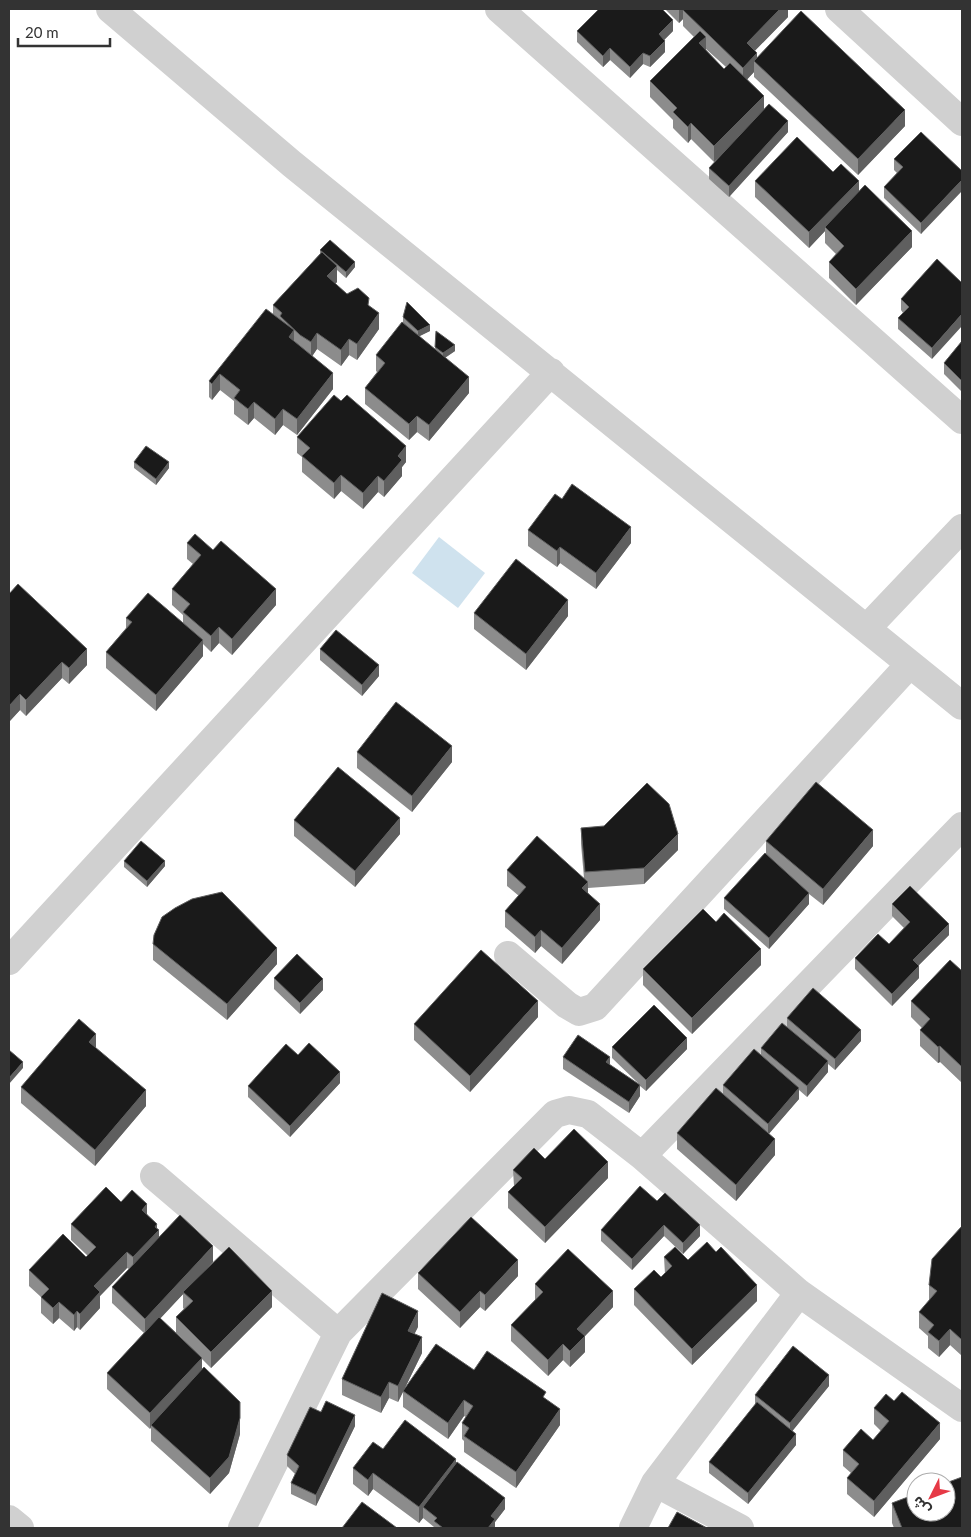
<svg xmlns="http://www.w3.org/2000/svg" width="971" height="1537" font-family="Lato,'Noto Sans Arabic',sans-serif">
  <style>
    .water { fill: #cfe2ee }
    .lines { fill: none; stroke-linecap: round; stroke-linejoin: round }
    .minor { stroke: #d0d0d0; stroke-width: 28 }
    .wall { fill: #8c8c8c; fill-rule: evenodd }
    .shaded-wall { fill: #5f5f5f }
    .building { fill: #1a1a1a; stroke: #5f5f5f }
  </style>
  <rect width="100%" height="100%" fill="#fff"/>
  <path class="water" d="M439,537l46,36 -27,35 -46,-35z"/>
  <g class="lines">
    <path class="minor" d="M110,9l182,155 670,542
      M499,9l463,411
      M839,9l123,113
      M867,628l95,-100
      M508,955l59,50 12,7 16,-5 315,-343
      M9,961l542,-589
      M642,1156l320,-330
      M154,1176l184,157
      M655,1483l85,45
      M9,1519l11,9
      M242,1528l96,-195 217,-219 14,-4 19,4 54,42 157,137 163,115
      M633,1528l22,-45 144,-190"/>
  </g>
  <path class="wall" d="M665,9h123v8l-33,33 2,7 148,69 -47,49 -104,-98v-5l-7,7 17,30 24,23 -59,65 -20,-18v-11l17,-17 -12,11 -23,-23 -3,4 -15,-15v-8l-23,-23v-16l44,-44 -11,-11v-7l-4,4zM706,49l20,18 -2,2 -18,-19z
    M577,31h96l-9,9 1,12 -15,15 -7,-3 -13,14 -20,-18 -7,7 -26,-25z
    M894,159l68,12 -41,63 -37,-36v-11l13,-14 -3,-3z
    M833,172l26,20 53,55 -56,58 -27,-27v-16l7,-8 -11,-11v-12l-16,17 -54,-51v-16z
    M320,250l35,17 -9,11 -9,-8v12l-2,2 12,10 22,12 10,23 -22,31 -8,-5 -8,11 -24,-17 -5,7 21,33 -36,46 -14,-10 -8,10 -21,-17 -6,7 -14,-11v-13l-14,-11 -8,10 -3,-3v-16l64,-67v-9l47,-51z
    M937,259l-5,100 -34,-30v-11l5,-5 -2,-3v-11z
    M403,317l27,14 -11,5 16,14 1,-19 19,20 -10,7 24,35 -40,48 -12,-9 -8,8 -44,-36v-16l12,-16 -1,-1v-16l32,-28 -5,-4z
    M962,341v51l-18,-18v-11z
    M297,437l109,25 -4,5v9l-18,21 -6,-5 -15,17 -22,-18 -7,8 -32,-27v-15l-5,-4z
    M134,462l35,6 -13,17 -22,-17z
    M562,499l69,44 -35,46 -36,-26 -3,4 -29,-21v-16z
    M187,543l89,62 -44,50 -13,-12 -8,9 -8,-8v12l-47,55 -50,-43v-16l20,-24v-10l57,6v-9l-11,-10v-16l21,-25 -6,-5z
    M9,594l78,71 -18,19 -7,-6 -36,38 -6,-6 -11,12z
    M474,613l94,3 -42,54 -52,-41z
    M320,649l59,27 -17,20 -42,-36z
    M357,752l95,10 -40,50 -55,-44z
    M294,820l106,14 -45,53 -61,-51z
    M581,828l97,22 -34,34 -56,4v5l12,27 -38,44 -21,-18 -6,7 -30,-26v-16l14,-15 -12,-10v-16l77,8 -3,-34z
    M766,841l107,5 -50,59 -14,-11v10l-40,45 -45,-40v-11l42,-44z
    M124,861l41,5 -18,21 -23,-20z
    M892,904l57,31 -31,31 1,12 -27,28 -37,-37v-11l34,-14 15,-16 -12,-12z
    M716,922l45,43 -69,69 -49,-49v-16z
    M153,944l124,20 -50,56 -74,-60z
    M962,971v112l-22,-21 -2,1 -18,-17v-16l2,-2 -11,-11v-16z
    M274,978l49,12 -23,24 -26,-25z
    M538,1017l-68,75 -56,-52v-16z
    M787,1018l74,23 -26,29 -7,-6v8l-21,25 -8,-7v9l-30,34 6,22 -39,46 -59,-52v-16l46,-39v-9l38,-30v-7l26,-21z
    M612,1047l75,2 -41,42 -6,-5v10l-11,17 -66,-44v-12l47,8 29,19 -27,-26z
    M96,1048l50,58 -51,60 -74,-63v-16z
    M298,1055l42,28 -50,54 -42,-40v-11z
    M545,1159l63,19 -63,65 -37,-35v-16l6,-6 -1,-16z
    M657,1201l43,35 -17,18 -19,-18 -32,34 -31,-29v-11z
    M121,1202l26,12 10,15 2,8 54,25 -16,17 75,28 -61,61 -9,-9v10l38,49v16l-11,39 -19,21 -59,-53v-14l-1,2 -43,-40v-16l37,-40 -32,-30v-16l17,-18 -2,-1 -27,28v12l-20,22 -3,-3 -3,4 -15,-13 -6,6 -12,-11v-16l-12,-11v-16l57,-13 2,-1 -17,-16v-16zM183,1294v14l1,1 -8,8v16l10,9 -26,-24z
    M962,1226v130l-12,-11 -11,12 -11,-9v-12l-9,-8v-16l10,-11v-16z
    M664,1257l24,3 69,41 -65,64 -58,-60v-16l27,-12 4,-3z
    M418,1273l100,3 -33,35 -5,-4 -20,21 -42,-39z
    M535,1284l78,23 -28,29v16l-15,15 -7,-7 -15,16 -37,-35v-16l24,-25z
    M418,1327l-4,7 8,19 -18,37 70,-20 72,29 14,26 -44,63 -52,-36v-11l-2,-2v-16l4,-6 -2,-1 -16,23 -45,-32v-15l-5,10 -9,-4 -8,15 -39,-18v-16z
    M829,1386l-37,45 4,14 -48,59 -39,-31v-11l46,-57v-10z
    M874,1408l66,31 -66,78 -27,-23v-16l4,-5 -8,-7v-16l30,-10 8,-9 -7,-7z
    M321,1412l34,14 -39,80 -25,-12v-11l4,-9 -8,-8v-11z
    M383,1449l73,14 49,46 -10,13v6h-61v-1l-11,-9 -4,5 -46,-34 -5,7 -15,-12v-16z
    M892,1503l70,25h-68l-2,-5z"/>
  <path class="shaded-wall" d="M679,9h14l-10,1v9l-4,4z
    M780,9h8v8l-41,42v-16z
    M673,20v11l-14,14v-11z
    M706,37v16l-7,-10z
    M665,41v11l-15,15v-11z
    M610,48v12l-7,7v-11z
    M643,53v11l-13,14v-11z
    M757,53v11l-3,-3v11l-11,12v-16z
    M764,96v16l-50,50v-16z
    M905,110v16l-47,49v-16z
    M788,121v11l-59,65v-11z
    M691,123v16l-3,4v-16z
    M962,180v11l-41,43v-11z
    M859,181v16l-34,30v4l-16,17v-16z
    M912,231v16l-56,58v-16z
    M355,262v5l-9,11v-6z
    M337,266v16l-10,10v-16z
    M379,313v16l-22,31v-16z
    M962,314v12l-30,33v-11z
    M430,325v6l-12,6v-6z
    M294,330v16l-5,-9z
    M317,333v16l-6,9v-16z
    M349,339v16l-8,11v-16z
    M455,345v6l-12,8v-6z
    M333,373v16l-36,46v-16z
    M220,374v16l-8,10v-16z
    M469,377v16l-40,48v-16z
    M254,402v16l-6,7v-16z
    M283,409v16l-8,10v-16z
    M417,416v16l-8,8v-16z
    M406,446v16l-4,5v9l-18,21v-16l14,-25z
    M169,462v6l-13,17v-6z
    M341,475v16l-7,8v-16z
    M378,476v16l-15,17v-16z
    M631,527v16l-35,46v-16z
    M560,547v16l-3,4v-16z
    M276,589v16l-44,50v-16z
    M568,600v16l-42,54v-16z
    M219,627v16l-8,9v-16z
    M203,640v16l-47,55v-16z
    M87,649v16l-18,19v-16z
    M62,662v16l-36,38v-16z
    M379,665v11l-17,20v-11z
    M20,694v16l-11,12v-16z
    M452,746v16l-40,50v-16z
    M400,818v16l-45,53v-16z
    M873,830v16l-50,59v-16z
    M678,834v16l-34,34v-16z
    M165,861v5l-18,21v-6z
    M588,882v16l-6,-10z
    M809,893v11l-40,45v-11z
    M600,904v16l-38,44v-16z
    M949,924v11l-36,36v-11z
    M541,930v16l-6,7v-16z
    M277,948v16l-50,56v-16z
    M761,949v16l-69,69v-16z
    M919,966v12l-27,28v-12z
    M323,979v11l-23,24v-11z
    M538,1001v16l-68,75v-16z
    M861,1030v11l-26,29v-11z
    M96,1034v16l-7,-8z
    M687,1038v11l-41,42v-11z
    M940,1046v16l-2,1v-16z
    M610,1057v11l-4,-6z
    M828,1061v11l-21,25v-11z
    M23,1062v6l-14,16v-6z
    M340,1072v11l-50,54v-11z
    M640,1085v11l-11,17v-11z
    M799,1088v11l-31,36v-11z
    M146,1090v16l-51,60v-16z
    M775,1139v16l-39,46v-16z
    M608,1162v16l-63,65v-16z
    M147,1204v16l-5,-10z
    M157,1224v8l2,-2v16l-26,27v-16z
    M664,1225v11l-32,34v-11z
    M700,1225v11l-17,18v-11z
    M213,1246v16l-68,73v-16z
    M127,1252v16l-27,28v12l-20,22v-16l14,-28z
    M518,1260v16l-33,35v-16z
    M757,1285v16l-65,64v-16z
    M272,1291v16l-61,61v-16z
    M480,1291v16l-20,21v-16z
    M613,1291v16l-28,29v16l-15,15v-16l7,-22z
    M59,1302v16l-6,6v-16z
    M77,1311v16l-3,4v-16z
    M418,1311v16l-10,20v-16z
    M950,1329v16l-11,12v-16z
    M422,1337v16l-24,49v-16z
    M563,1344v16l-15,16v-16z
    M202,1358v16l-51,51v2l-1,2v-16z
    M829,1375v11l-39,48v-11z
    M389,1382v16l-8,15v-16z
    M464,1400v16l-16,23v-16z
    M240,1402v32l-11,39 -19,21v-16z
    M560,1409v16l-44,63v-16z
    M355,1415v11l-39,80v-11z
    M940,1423v16l-66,78v-16z
    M796,1434v11l-48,59v-11z
    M456,1459v16l-33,32v11l-4,5v-16z
    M373,1473v16l-5,7v-16z
    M505,1498v11l-10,13v6h-7l3,-12z"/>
  <path class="building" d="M599,9h63l11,11 -14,14 6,7 -15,15 -7,-3 -13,14 -20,-19 -7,8 -26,-25z
    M684,9h96l-33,34 10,10 -14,15 -60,-58z
    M801,11l104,99 -47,49 -104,-98z
    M700,31l6,6 -7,6 25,26 6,-6 34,33 -50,50 -23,-23 -3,4 -15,-15 4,-4 -27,-27z
    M769,104l19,17 -59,65 -20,-18z
    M921,132l41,39v9l-41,43 -37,-36 19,-20 -9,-8z
    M797,137l36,35 8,-8 18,17 -50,51 -54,-51z
    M865,185l47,46 -56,58 -27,-27 15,-16 -19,-19z
    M330,240l25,22 -9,10 -26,-22z
    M322,252l15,14 -10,10 20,18 11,-6 11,10 -1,7 11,8 -22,31 -8,-5 -8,11 -24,-17 -6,9 -11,-7 -20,-19 2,-3 -9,-8z
    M937,259l25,24v31l-30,34 -34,-30 11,-11 -8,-8z
    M407,302l23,23 -12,6 -15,-14z
    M266,309l28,21 -5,7 44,36 -36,46 -14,-10 -8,10 -21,-17 -6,7 -14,-11 6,-8 -20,-16 -8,10 -3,-3z
    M402,322l67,55 -40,48 -12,-9 -8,8 -44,-36 20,-25 -9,-8z
    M436,331l19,14 -12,8 -8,-6z
    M962,341v40l-18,-18z
    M334,395l7,6 6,-6 59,51 -8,10 4,4 -18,21 -6,-5 -15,17 -22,-18 -7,8 -32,-27 8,-8 -13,-11z
    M146,446l23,16 -13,17 -22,-17z
    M572,484l59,43 -35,46 -36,-26 -3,4 -29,-21 27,-36 7,5z
    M195,534l18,16 8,-9 55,48 -44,50 -13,-12 -8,9 -28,-24 7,-8 -18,-15 29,-34 -14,-12z
    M516,559l52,41 -42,54 -52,-41z
    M18,584l69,65 -18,19 -7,-6 -36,38 -6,-6 -11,12v-112z
    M148,593l55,47 -47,55 -50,-43 26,-30 -6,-4z
    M336,630l43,35 -17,20 -42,-36z
    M396,702l56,44 -40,50 -55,-44z
    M338,767l62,51 -45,53 -61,-51z
    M816,782l57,48 -50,59 -57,-48z
    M647,783l22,21 9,30 -34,34 -59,4 -4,-44 23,-2z
    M537,836l51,46 -6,6 18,16 -38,44 -21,-18 -6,7 -30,-26 21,-24 -19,-17z
    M141,841l24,20 -18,20 -23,-20z
    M765,853l44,40 -40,45 -45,-40z
    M910,886l39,38 -36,36 6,6 -27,28 -37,-36 23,-24 11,10 21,-22 -18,-18z
    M222,892l55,56 -50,56 -74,-60 1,-9 8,-18 13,-9 17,-9z
    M703,909l13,13 8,-9 37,36 -69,69 -49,-49z
    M481,950l57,51 -68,75 -56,-52z
    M297,954l26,25 -23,24 -26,-25z
    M950,960l12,11v96l-22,-21 -2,1 -18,-17 10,-11 -19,-18z
    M813,988l48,42 -26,29 -48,-41z
    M654,1005l33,33 -41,42 -34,-33z
    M79,1019l17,15 -7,8 57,48 -51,60 -74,-63z
    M782,1023l46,38 -21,25 -46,-38z
    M578,1035l32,22 -4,5 34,23 -11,17 -66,-45z
    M309,1043l31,29 -50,54 -42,-40 38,-42 12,11z
    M754,1049l45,39 -31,36 -45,-39z
    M9,1050l14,12 -14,16z
    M716,1088l59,51 -39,46 -59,-52z
    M574,1129l34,33 -63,65 -37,-35 14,-14 -9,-8 21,-22 11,11z
    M640,1186l17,15 8,-8 35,32 -17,18 -19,-18 -32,34 -31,-29z
    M106,1187l15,15 11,-12 15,14 -5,6 15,14 -2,3 4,3 -26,27 -6,-5 -33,34 6,6 -20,22 -3,-3 -3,4 -15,-13 -6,6 -12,-11 8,-8 -20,-19 34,-36 23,23 10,-10 -25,-23z
    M180,1215l33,31 -68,73 -33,-32z
    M471,1217l47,43 -33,35 -5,-4 -20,21 -42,-39z
    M962,1226v114l-12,-11 -11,12 -11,-9 6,-7 -15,-13 18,-21 -8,-6 3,-26z
    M707,1242l9,10 5,-5 36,38 -65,64 -58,-60 20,-19 7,7 11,-11 -8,-9 11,-10 13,13z
    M229,1247l43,44 -61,61 -35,-35 17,-16 -10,-9z
    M568,1249l45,42 -36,38 8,7 -15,15 -7,-7 -15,16 -37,-35 32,-33 -8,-8z
    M382,1293l36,18 -10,20 14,6 -24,49 -9,-4 -8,15 -39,-18z
    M159,1317l43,41 -52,55 -43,-40z
    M436,1344l38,26 13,-19 59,41 -3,5 17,12 -44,63 -52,-36 5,-8 -7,-5 11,-17 -9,-6 -16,23 -45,-32z
    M793,1346l36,29 -39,48 -35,-28z
    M204,1367l36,35v16l-11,39 -19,21 -59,-53z
    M902,1392l38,31 -66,78 -27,-23 12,-14 -16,-14 18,-21 12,11 16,-19 -15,-13 12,-14 8,7z
    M326,1401l29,14 -39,80 -25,-12 8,-17 -12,-11 23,-48 11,5z
    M757,1402l39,32 -48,59 -39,-31z
    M405,1420l51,39 -37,48 -46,-34 -5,7 -15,-12 20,-26 10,7z
    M457,1462l48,36 -14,18 4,3 -7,9h-38l-1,-1 -1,1h-5l-9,-7 3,-3 -14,-11z
    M962,1477v51h-60l-10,-25 24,-9v18h30v-29z
    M362,1502l35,26h-55z
    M677,1512l30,16h-39z"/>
  <rect width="971" height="1537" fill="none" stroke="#333333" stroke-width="20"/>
  <g transform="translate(931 1497) rotate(228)"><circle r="24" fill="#ffffff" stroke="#adadad"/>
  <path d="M0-4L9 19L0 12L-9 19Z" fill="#e63946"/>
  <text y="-8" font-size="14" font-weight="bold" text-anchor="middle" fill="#333333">ش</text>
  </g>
  <path d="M18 38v8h92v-8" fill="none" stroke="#333333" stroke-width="2.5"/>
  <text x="25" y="38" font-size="15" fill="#333333" stroke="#ffffff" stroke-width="4" paint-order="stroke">20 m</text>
</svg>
